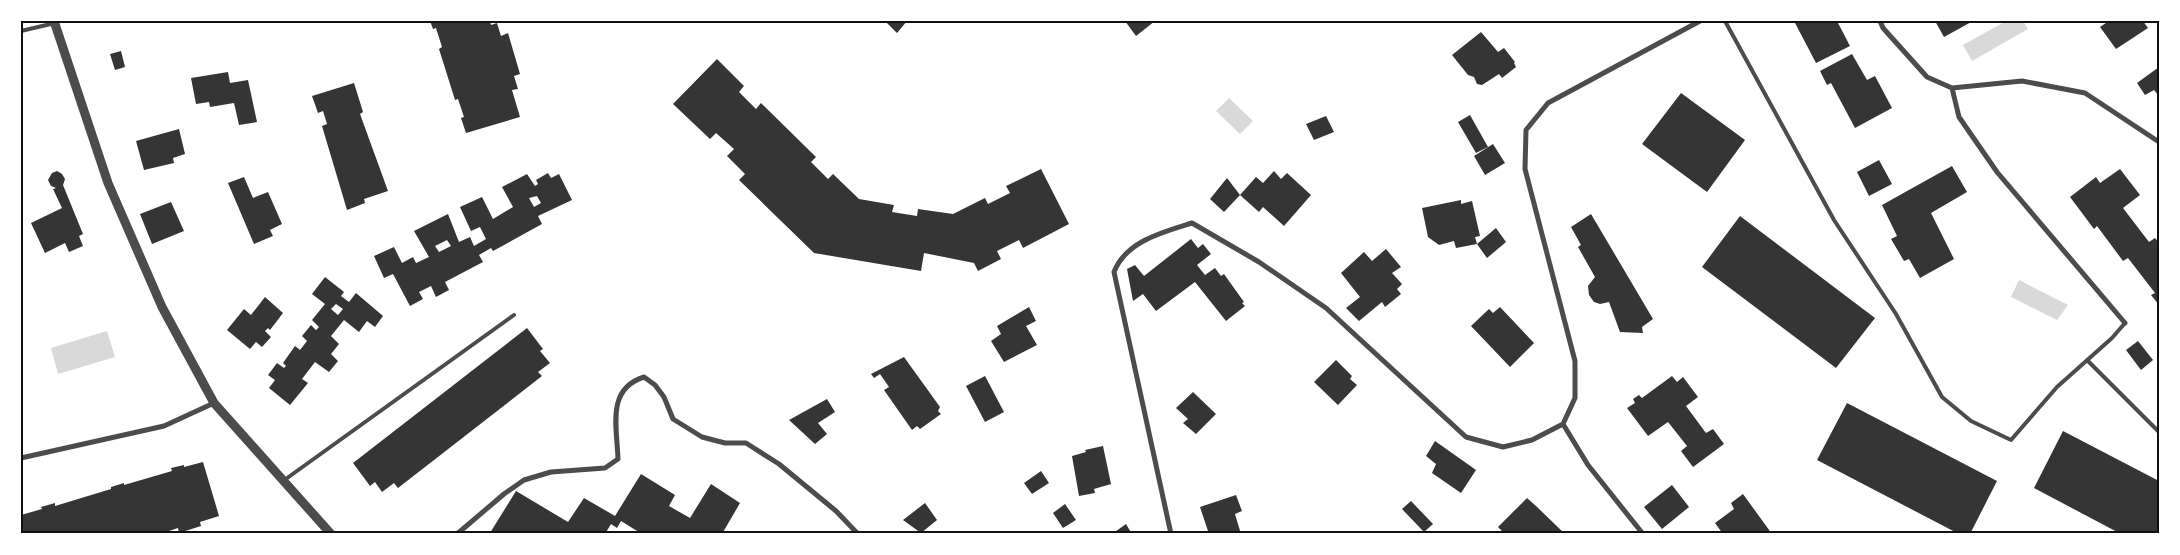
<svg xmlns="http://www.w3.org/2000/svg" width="2180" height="555" font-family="Manrope,sans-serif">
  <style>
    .water { fill: #d9d9d9 }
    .building { fill: #353535; fill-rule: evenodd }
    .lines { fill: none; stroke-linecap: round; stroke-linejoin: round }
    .service { stroke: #4c4c4c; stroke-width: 4 }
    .minor { stroke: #4c4c4c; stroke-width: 5 }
    .tertiary { stroke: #4c4c4c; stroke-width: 9 }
    .neatline { fill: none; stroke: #111; stroke-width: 2 }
  </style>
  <rect width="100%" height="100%" fill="#fff"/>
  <path class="water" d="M2006,21h17l5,8 -56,32 -9,-16z
    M1229,98l24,23 -13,13 -24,-23z
    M2019,280l49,25 -11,15 -46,-23z
    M107,331l8,26 -57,17 -7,-26z"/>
  <path class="building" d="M430,21h60l1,4 6,-2 4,13 7,-3 12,41 -6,2 4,13 -6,1 8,27 -54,16 -5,-15 3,-1 -6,-18 -3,1 -16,-51 3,-2 -6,-19 -3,1z
    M885,21h22l-10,12z
    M1125,21h30l-19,15z
    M1794,21h43l13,25 -34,17z
    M1935,21h38l-29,16z
    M2105,21h38l5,7 -32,21 -16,-22 6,-4z
    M1481,32l17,20 6,-4 11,14 -1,1 2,4 -14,11 -3,-4 -17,11 -5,-1 -3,-7 -6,-2 -16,-20z
    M121,51l4,16 -10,3 -5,-16z
    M1852,54l15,26 8,-4 17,32 -37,20 -24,-45 -4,2 -7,-14z
    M717,59l27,27 -5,6 17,17 5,-6 55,54 -5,5 17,17 5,-5 26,25 35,6 -2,7 25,4 1,-7 35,5 32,-16 3,6 22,-11 -4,-7 35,-17 28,55 -46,24 -4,-8 -22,11 4,8 -23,12 -4,-8 -50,-10 -3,18 -107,-18 -75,-73 6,-6 -18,-18 7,-7 -18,-16 -6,6 -37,-35z
    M2159,67v29l-5,-6 -9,5 -8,-12z
    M228,72l2,11 18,-3 9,42 -18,3 -5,-22 -24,4 -1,-5 -13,2 -5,-26z
    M354,83l9,29 -3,2 28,77 -24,8 1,4 -18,7 -25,-84 5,-2 -4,-13 -5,2 -6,-17z
    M1681,93l64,47 -38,52 -65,-48z
    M1470,115l18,32 -12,6 -18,-31z
    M1326,116l8,16 -20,8 -8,-16z
    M179,129l6,25 -12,4 1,5 -30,7 -8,-29z
    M1493,144l12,19 -20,12 -11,-19z
    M1879,160l13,24 -23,12 -12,-24z
    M1952,166l15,26 -36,21 23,46 -34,19 -11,-19 -5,2 -13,-22 6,-3 -15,-31z
    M2120,169l20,26 -17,13 26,34 6,-4 4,5v62l-8,-10 4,-2 -27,-35 -5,3 -26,-35 -3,3 -24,-32 26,-20 4,6z
    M57,171l5,3 3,5 -2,6 20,49 -4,2 4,10 -14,6 -4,-9 -20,10 -14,-30 31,-15 -9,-19 3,-1 -5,-2 -3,-6 4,-7z
    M1274,171l7,8 6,-6 24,22 -27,31 -21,-19 -4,5 -19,-17 16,-18 7,6z
    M548,173l3,5 8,-4 13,26 -34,16 4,8 -49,27 -2,-3 -12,7 4,7 -38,20 4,8 -13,7 -5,-11 -12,6 4,7 -13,7 -17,-32 -9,4 -10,-22 20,-9 8,16 11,-6 3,6 13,-6 -15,-26 34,-17 11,28 11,-5 4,9 12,-7 -6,-12 -9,4 -11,-24 22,-10 11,22 20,-12 -11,-20 25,-13 8,12 3,-2 -2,-4zM537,196l4,7 -7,4 -5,-9zM447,240l4,6 -12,6 -4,-6z
    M244,177l9,21 15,-6 14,32 -12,6 3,6 -19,8 -26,-61z
    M1227,178l13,17 -16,17 -14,-13z
    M1461,200v4l11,-3 8,35 -5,1 2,7 -21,4 -2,-7 -15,4 -11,-8 -6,-29z
    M171,202l13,29 -32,13 -12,-30z
    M1591,214l62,105 -11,8 1,6 -23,-1 -11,-30 -9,2 -6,-2 -5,-7 -1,-9 7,-9 -17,-30 3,-2 -10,-18z
    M1740,216l135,102 -39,50 -134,-101z
    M1496,228l10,14 -19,16 -10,-14z
    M1191,239l7,9 5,-4 8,10 -14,11 8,10 10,-7 6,8 3,-2 20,28 -2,1 3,3 -19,15 -31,-39 -39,29 -13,-17 -10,7 -6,-32 8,-4 9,11z
    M1386,249l15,18 -9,6 10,11 -5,5 4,5 -16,13 -3,-5 -23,19 -13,-13 14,-11 -19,-24 23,-21 8,9z
    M325,277l19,15 -3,4 8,6 7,-9 27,23 -8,11 -8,-6 -8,11 -15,-12 -13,16 8,8 -8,10 7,7 -9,11 -14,-10 -13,17 6,4 -18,22 -21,-17 6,-8 -7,-5 9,-12 7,5 2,-2 -3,-3 12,-17 5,4 7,-9 -5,-5 9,-11 5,5 3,-3 -7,-7 13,-16 -13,-10zM336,304l7,5 -5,6 -7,-6z
    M265,297l18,16 -13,17 -2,-2 -3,3 6,6 -9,10 -6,-5 -6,7 -23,-19 17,-21 7,6z
    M1029,307l7,14 -10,5 11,19 -33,17 -13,-21 10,-7 -4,-8z
    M1500,307l34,36 -24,24 -39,-41 18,-17 4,4z
    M527,328l16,21 -3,2 10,12 -12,9 4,4 -144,112 -4,-5 -12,9 -7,-10 -5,4 -17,-23z
    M2138,341l15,19 -12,10 -15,-20z
    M904,357l36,50 -2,4 3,3 -21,15 -3,-3 -5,4 -28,-40 5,-3 -9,-13 -6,4 -3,-4z
    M1336,360l16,16 -2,3 7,6 -19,20 -24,-23z
    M985,376l19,36 -19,10 -19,-36z
    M1672,376l5,6 6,-5 15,20 -12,9 20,27 7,-4 11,15 -31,23 -12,-16 6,-5 -19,-24 -20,14 -21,-28 8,-5 -2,-4 6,-4 3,3z
    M1193,392l23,22 -20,20 -13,-11 5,-4 -12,-11z
    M827,399l8,13 -17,11 9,11 -12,10 -26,-24z
    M1847,403l150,78 -27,53h-11l-142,-74z
    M2063,431l96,50v53h-38l-87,-46z
    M1435,441l41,29 -15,23 -29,-20 4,-9 -10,-8z
    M1103,446l8,38 -17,5 1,4 -16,3 -7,-40 14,-4 -1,-2z
    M203,462l16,54 -19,6 1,4 -22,7 -1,-5 -18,6h-139v-19l21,-6 -1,-2 14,-4v3l56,-17v-2l13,-4v2l48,-14 -1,-3 13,-3v2z
    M1041,471l8,12 -17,11 -8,-11z
    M641,474l34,21 -6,11 21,12 21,-34 29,19 -18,31h-80l-21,-13 -4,7 -6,-4 -6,10 -115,-1 26,-42 52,31 16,-24 31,18z
    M1672,485l17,22 -27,22 -18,-22z
    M1743,494l29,40h-49l-8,-11 19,-14 -3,-6z
    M1236,495l6,16 -7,3 6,20h-32l-9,-27z
    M1527,498l9,8 29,28h-60l-7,-7z
    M1411,501l22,23 -9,8 -22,-23z
    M925,503l12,17 -16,13 -18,-13z
    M1065,504l11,16 -13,8 -10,-15z
    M1126,524l6,10h-20z"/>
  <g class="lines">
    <path class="service" d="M1725,21l109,199 62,94 46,83 29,24 40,19 46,-53 55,-49 13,-15
      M21,31l34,-8
      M2087,360l72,72
      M283,481l231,-166"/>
    <path class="minor" d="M1880,21l3,7 44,49 25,11 70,-7 63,12 74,49
      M1952,88l7,29 38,55 128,151
      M1563,424l25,41 55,69
      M21,458l143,-32 50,-23
      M457,534l47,-40 20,-14 27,-8 54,-4 13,-9c-1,-32 -12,-70 26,-82l11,8 9,12 9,22 29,18 23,6h21l33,21 57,47 22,23
      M1171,534l-57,-262c12,-31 49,-40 78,-49l67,39 67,46 140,129 37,10 29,-7 31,-16 12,-26v-37l-50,-192 1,-39 22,-27 152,-82"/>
    <path class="tertiary" d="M54,21l54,162 54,124 52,96 117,131"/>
  </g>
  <rect width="2180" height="555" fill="none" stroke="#ffffff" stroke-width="45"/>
  <rect x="22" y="22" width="2136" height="510" class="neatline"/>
</svg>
